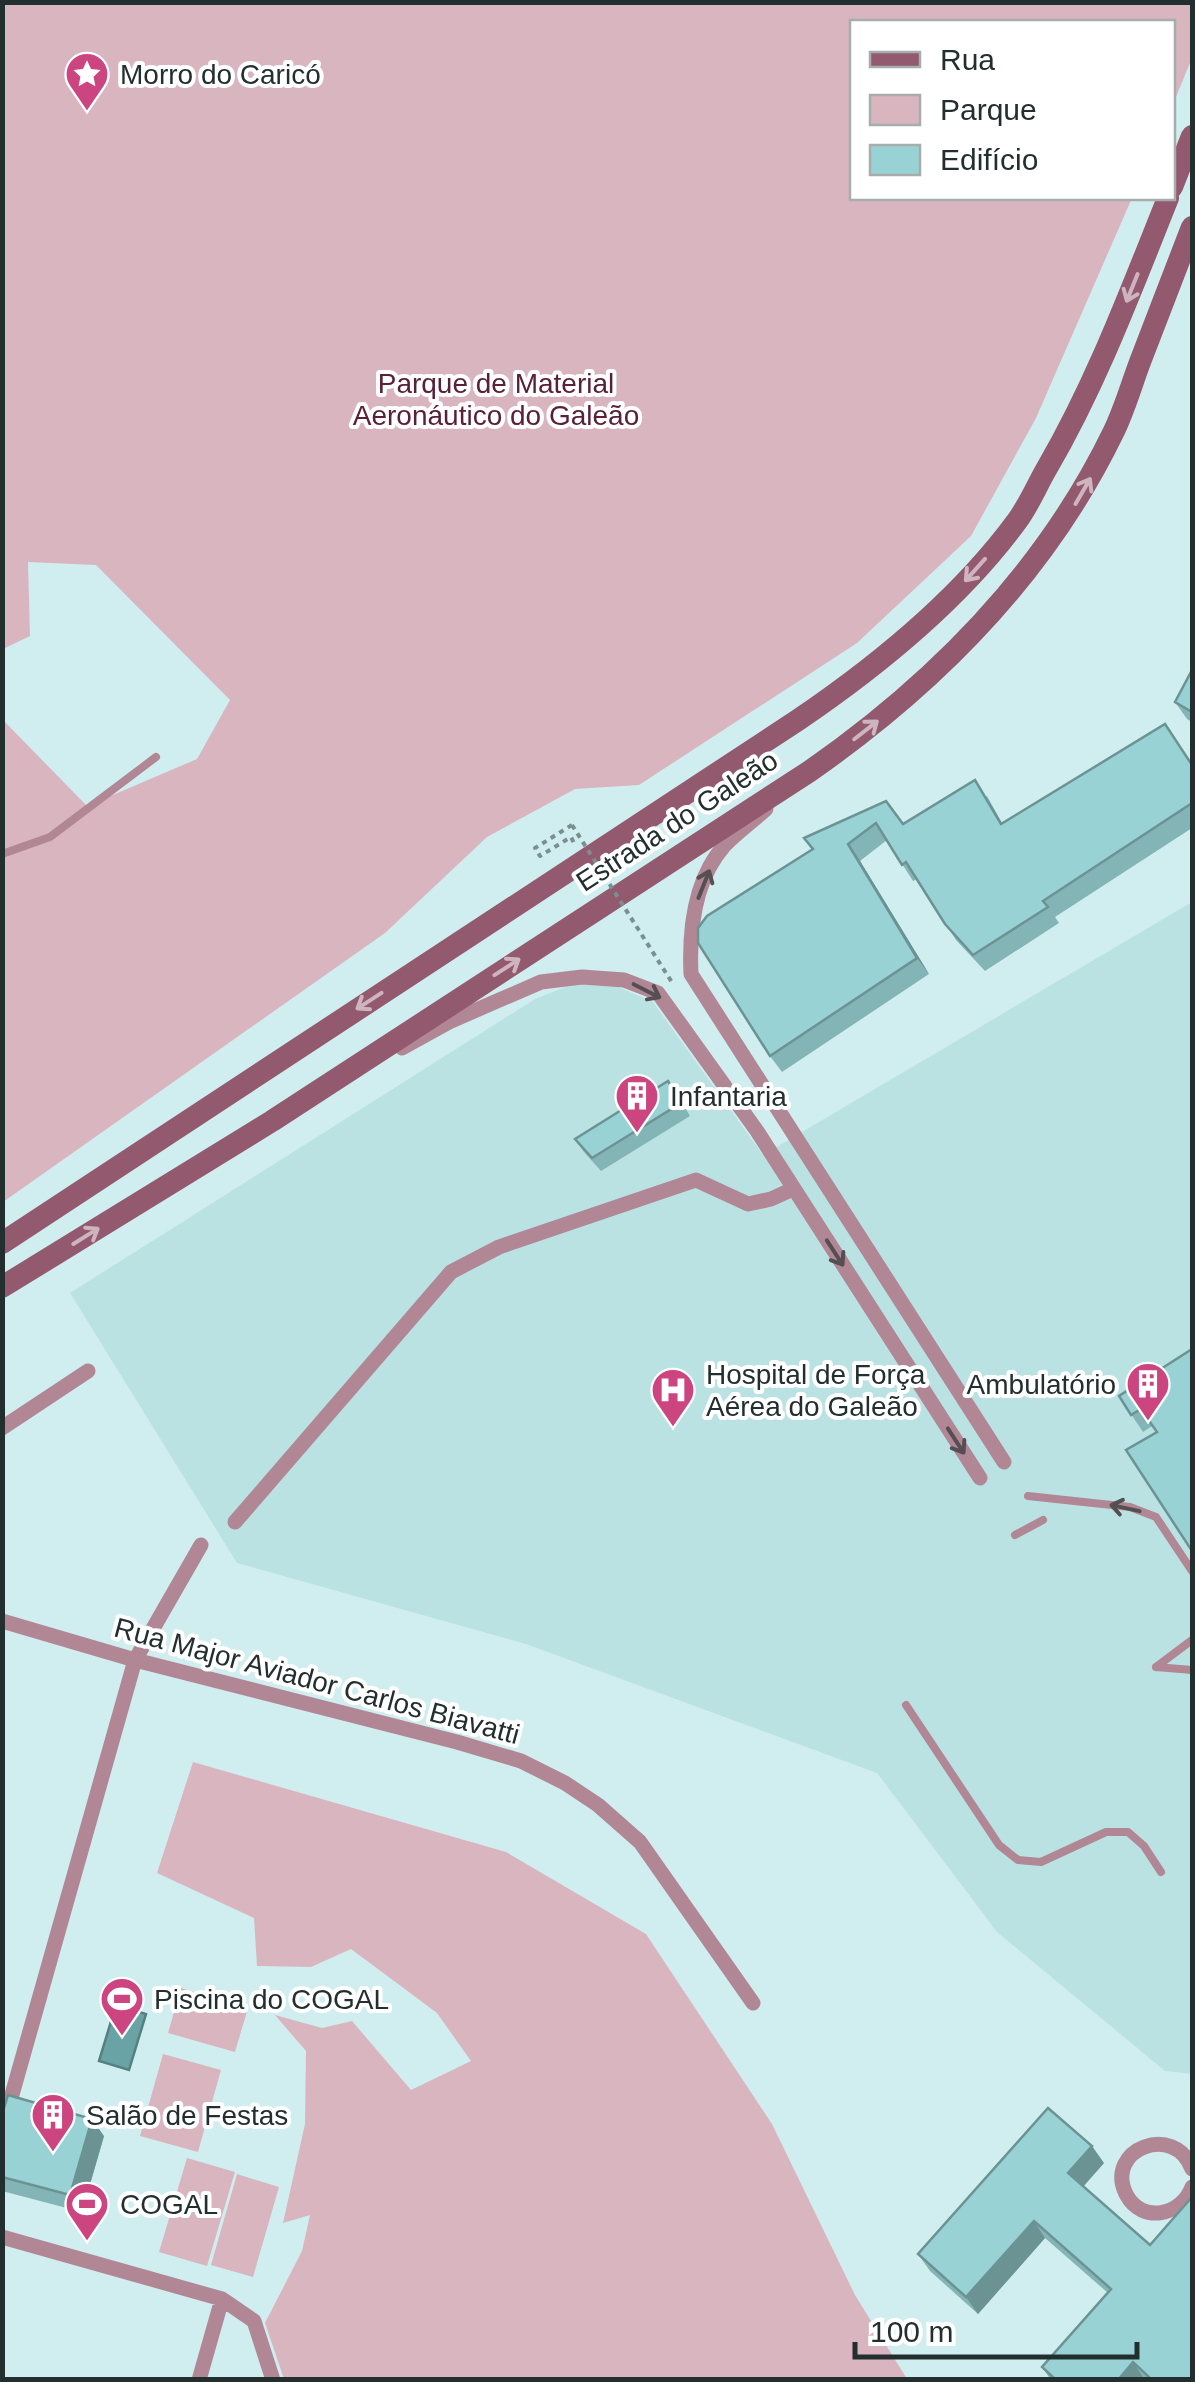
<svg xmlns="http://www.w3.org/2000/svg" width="1195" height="2382" font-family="Arial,sans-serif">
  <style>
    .built { fill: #bbe2e3 }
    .green { fill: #d9b5c0 }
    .water { fill: #6aa3a5; stroke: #558082; stroke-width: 2.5 }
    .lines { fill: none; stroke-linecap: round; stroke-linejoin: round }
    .path { stroke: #7a8f8f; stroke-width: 4; stroke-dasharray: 5 5; stroke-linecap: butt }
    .service { stroke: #b18795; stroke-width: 8 }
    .minor { stroke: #b18795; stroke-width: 15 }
    .secondary { stroke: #93596e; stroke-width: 22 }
    .path-bridge { stroke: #7a8f8f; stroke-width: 4; stroke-dasharray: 5 5; stroke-linecap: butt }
    .wall { fill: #84b5b6 }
    .shaded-wall { fill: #6b9394 }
    .building { fill: #99d2d4; stroke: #6b9394; stroke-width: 2.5 }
    .oneway { stroke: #ceb4be }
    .oneway2 { stroke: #554e53 }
    .labels { text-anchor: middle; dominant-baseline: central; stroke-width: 8; stroke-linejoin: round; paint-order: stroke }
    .poi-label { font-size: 28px; fill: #232f2f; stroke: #fff; text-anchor: start }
    .park-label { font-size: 28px; fill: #592038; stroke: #fff }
    .street-label { font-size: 28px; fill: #232f2f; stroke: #fff }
  </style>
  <rect width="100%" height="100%" fill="#d0eeef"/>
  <path class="built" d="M1192,902v1172l-27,-3 -168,-139 -120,-159 -351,-129 -289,-81 -167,-270 465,-294 38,-15 45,3 35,15 110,153z"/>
  <path class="green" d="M3,3h1189v55l-19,46 -1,-82h-320v176h280l-96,220 -65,118 -114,107 -218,142 -64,4 -88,48 -102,96 -382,269 -1,-483 85,87 110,-47 33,-59 -134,-135 -68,-3 2,74 -27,13z
    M193,1762l313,90 140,82 126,190 83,171 52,84h-623l-19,-56 37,-72 8,-36 -27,8 22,-99 1,-73 -31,-36 47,13 30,-7 59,69 60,-29 -34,-48 -86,-64 -40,18 -54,-1 -3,-48 -97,-45z
    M181,1988l67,20 -13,44 -67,-19z
    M163,2054l58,16 -23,82 -58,-16z
    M187,2158l48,14 -28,94 -48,-14z
    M237,2174l42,13 -26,90 -42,-12z"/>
  <path class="water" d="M116,2005l30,9 -17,56 -30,-9z"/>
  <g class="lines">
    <path class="path" d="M572,825l-37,23 5,8 31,-19 3,6"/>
    <path class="service" d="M2,854l48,-17 106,-80
      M1028,1496l102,11 26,10 36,54
      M1015,1535l28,-15
      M1156,1667l36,-27
      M1156,1667l36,3
      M906,1705l93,140 19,15 23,2 65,-30h22l16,14 17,26"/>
    <path class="minor" d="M766,809c-13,12 -30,24 -42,37 -30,34 -35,85 -33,128l313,488
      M402,1048l49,-27 90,-39 41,-5 42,3 34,13 99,138 223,347
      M2,1428l86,-57
      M235,1522l216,-250 48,-25 197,-67 52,24 23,-5 22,-10
      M2,1621l133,39 322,82 64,19 44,22 33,22 42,37 113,161
      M2,2130l133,-470 66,-115
      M1192,2169c-17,-47 -88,-20 -66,25 16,31 56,21 66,-7
      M2,2237l220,62 32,22 19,59
      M199,2380l23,-81"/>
    <path class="secondary" d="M1172,187l20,-51
      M2,1243l796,-523c81,-55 161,-120 219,-199 12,-16 20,-36 30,-53 50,-86 84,-178 121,-270
      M2,1287l270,-166 538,-350c126,-88 235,-198 303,-338 11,-22 18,-47 27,-71 17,-45 35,-90 52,-135"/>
    <path class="path-bridge" d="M572,825l101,159"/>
  </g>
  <path class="wall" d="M1192,670v52l-5,-3 -12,-17z
    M1192,765v63l-137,89 4,6 -74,48 -29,-31 -39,-61 -4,2 -26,-41 -27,21 69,113 -147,98 -12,-16 42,-206 -8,-12 82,-37 17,23 84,-28 15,27z
    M677,1094l13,22 -89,55 -17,-19 -9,-13z
    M1192,1349l-35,83 -5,-6 -9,6 -24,-36z
    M2,2114l102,22 -22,76 -80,-21z
    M1104,2163l-21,24 109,193h-141l-9,-13 66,-74 -63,-55 -67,76 -48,-43 -12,-17z"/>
  <path class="shaded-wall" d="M848,844l12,17 69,113 -12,-16z
    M92,2119l12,17 -22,76 -12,-17z
    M1092,2146l12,17 -24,27 -12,-17z
    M1034,2221l11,17 -67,76 -12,-17z
    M1133,2362l12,18h-27z"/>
  <path class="building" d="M1192,670v42l-17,-10z
    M1165,724l27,41v38l-149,98 5,6 -75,48 -28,-31 -39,-62 -4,3 -26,-42 -28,21 69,114 -147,98 -72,-113v-15l9,-12 106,-67 -9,-11 82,-37 17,23 72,-44 26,44z
    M668,1081l13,22 -89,55 -17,-19z
    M1192,1349v202l-66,-101 31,-18 -16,-23 -10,6 -12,-19z
    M8,2095l84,24 -22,76 -68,-18v-63z
    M1048,2108l44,38 -24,27 82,72 42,-48v183h-40l-19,-18 -15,18h-62l-14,-13 69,-78 -77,-68 -68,76 -48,-43z"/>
  <defs><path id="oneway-shaft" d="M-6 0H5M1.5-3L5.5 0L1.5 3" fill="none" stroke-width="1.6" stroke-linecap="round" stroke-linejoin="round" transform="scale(2.5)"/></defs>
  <g class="oneway">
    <use href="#oneway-shaft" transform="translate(1132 288) rotate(112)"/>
    <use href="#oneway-shaft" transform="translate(1083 491) rotate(-60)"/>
    <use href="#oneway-shaft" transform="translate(975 570) rotate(132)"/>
    <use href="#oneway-shaft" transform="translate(866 730) rotate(-38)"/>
    <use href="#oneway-shaft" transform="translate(507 967) rotate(-33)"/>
    <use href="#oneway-shaft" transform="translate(369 1001) rotate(147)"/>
    <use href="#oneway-shaft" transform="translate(86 1236) rotate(-32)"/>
  </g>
  <g class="oneway2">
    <use href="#oneway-shaft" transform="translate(704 884) rotate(-68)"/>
    <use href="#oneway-shaft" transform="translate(647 991) rotate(27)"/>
    <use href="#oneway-shaft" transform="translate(835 1253) rotate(57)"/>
    <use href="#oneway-shaft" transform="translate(956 1441) rotate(57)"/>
    <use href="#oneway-shaft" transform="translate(1125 1508) rotate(-168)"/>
  </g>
  <defs>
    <symbol id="sight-pin" viewBox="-11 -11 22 30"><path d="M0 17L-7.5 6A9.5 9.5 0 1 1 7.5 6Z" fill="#cc4480" stroke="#fff"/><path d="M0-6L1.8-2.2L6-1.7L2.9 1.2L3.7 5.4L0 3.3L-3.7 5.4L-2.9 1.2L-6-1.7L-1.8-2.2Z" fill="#fff"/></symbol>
    <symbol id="building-pin" viewBox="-11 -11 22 30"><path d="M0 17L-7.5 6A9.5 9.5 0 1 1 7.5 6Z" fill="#cc4480" stroke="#fff"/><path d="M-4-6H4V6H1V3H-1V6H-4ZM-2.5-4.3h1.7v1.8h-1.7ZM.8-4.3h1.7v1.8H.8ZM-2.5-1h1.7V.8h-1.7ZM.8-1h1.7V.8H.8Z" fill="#fff"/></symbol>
    <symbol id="hospital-pin" viewBox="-11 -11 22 30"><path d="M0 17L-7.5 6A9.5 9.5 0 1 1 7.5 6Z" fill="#cc4480" stroke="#fff"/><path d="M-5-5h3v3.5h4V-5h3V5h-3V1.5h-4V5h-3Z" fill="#fff"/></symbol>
    <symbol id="stadium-pin" viewBox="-11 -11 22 30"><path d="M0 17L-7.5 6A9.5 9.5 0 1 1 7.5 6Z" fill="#cc4480" stroke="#fff"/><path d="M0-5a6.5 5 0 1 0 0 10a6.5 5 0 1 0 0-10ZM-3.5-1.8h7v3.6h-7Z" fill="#fff"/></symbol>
  </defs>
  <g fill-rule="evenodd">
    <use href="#sight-pin" x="62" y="49" width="50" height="68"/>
    <use href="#building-pin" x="612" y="1071" width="50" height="68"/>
    <use href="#building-pin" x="1123" y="1359" width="50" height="68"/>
    <use href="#hospital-pin" x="648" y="1365" width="50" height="68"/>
    <use href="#stadium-pin" x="97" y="1974" width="50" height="68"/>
    <use href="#building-pin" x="28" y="2090" width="50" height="68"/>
    <use href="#stadium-pin" x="62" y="2179" width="50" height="68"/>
  </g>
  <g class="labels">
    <g class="poi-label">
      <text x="120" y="74">Morro do Caricó</text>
      <text x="670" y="1096">Infantaria</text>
      <text x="706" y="1374">Hospital de Força<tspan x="706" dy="32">Aérea do Galeão</tspan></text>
      <text x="1116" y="1384" text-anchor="end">Ambulatório</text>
      <text x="154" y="1999">Piscina do COGAL</text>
      <text x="86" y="2115">Salão de Festas</text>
      <text x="120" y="2204">COGAL</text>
    </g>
    <g class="park-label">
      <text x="496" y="383">Parque de Material<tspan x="496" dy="32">Aeronáutico do Galeão</tspan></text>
    </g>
    <g class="street-label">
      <text transform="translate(677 821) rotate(-33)">Estrada do Galeão</text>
      <text transform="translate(317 1681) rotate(15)">Rua Major Aviador Carlos Biavatti</text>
    </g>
  </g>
  <rect width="1195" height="2382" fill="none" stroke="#232f2f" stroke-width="10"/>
  <rect x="850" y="20" width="325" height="180" fill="#ffffff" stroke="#a7acac" stroke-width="2.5"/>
  <rect x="870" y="52" width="50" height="15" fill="#93596e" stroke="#a7acac" stroke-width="2.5"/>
  <text x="940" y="70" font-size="30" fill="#232f2f">Rua</text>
  <rect x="870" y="95" width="50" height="30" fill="#d9b5c0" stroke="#a7acac" stroke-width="2.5"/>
  <text x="940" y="120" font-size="30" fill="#232f2f">Parque</text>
  <rect x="870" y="145" width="50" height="30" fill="#99d2d4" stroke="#a7acac" stroke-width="2.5"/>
  <text x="940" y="170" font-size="30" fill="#232f2f">Edifício</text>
  <path d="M855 2342v15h282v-15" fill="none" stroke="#232f2f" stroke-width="5"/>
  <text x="870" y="2342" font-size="30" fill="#232f2f" stroke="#ffffff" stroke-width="8" paint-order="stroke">100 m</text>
</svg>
